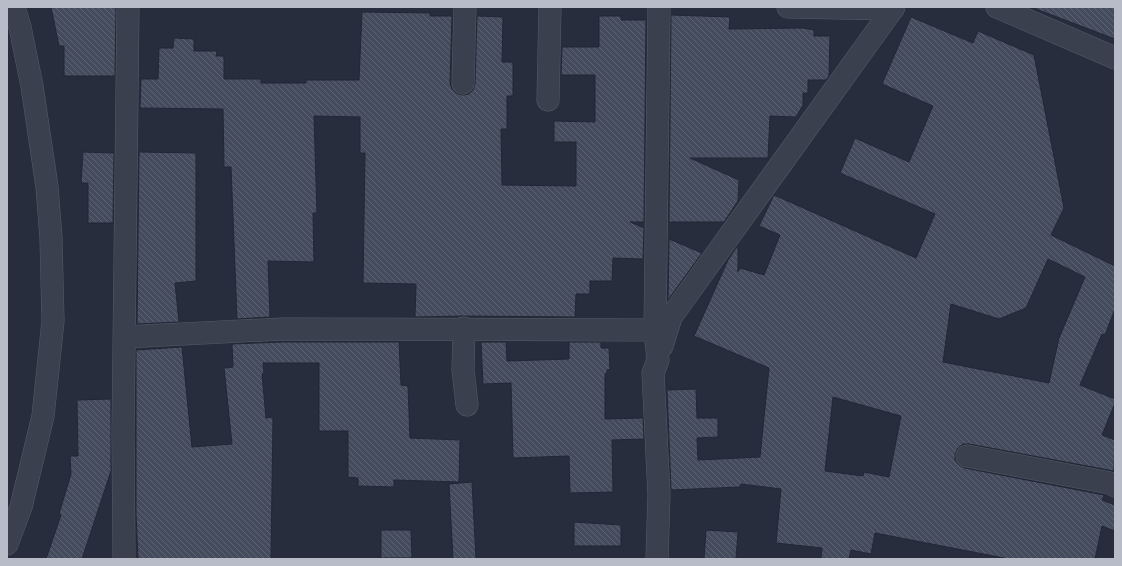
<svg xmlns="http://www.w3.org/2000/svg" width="1122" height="566" font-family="Arial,sans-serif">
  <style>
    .building { fill: url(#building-back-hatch); stroke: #222735; fill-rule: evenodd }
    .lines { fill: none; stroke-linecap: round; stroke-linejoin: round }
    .minor-casing { stroke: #565b68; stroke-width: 23 }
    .minor { stroke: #3b404e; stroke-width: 22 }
  </style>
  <defs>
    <pattern id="building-back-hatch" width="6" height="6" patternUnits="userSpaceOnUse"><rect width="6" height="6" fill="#444b5c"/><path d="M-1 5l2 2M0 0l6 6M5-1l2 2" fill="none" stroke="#5d6372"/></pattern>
  </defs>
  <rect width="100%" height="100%" fill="#272d3d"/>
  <path class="building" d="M51,7h65l-1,69h-51v-30h-5z
    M1036,7h79v32l-79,-30z
    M362,12l68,1v3h22l-2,67 2,6 4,4 6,2 7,-1 4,-4 2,-6 2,-68 26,1 -1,45h11v34h-6v33h-6l1,56 74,1v-44h-22v-21l41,1v-47h-34l1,-28h37v-31h22v4h25l-2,202h-14l14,6 -1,31 -30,-1 -1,23h-22v13h-14l-1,23 -111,-1 -49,1 1,-33 -53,-1 2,-130h-5v-36l-46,-1 3,97h-4l1,49 -46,-1 2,56 -33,2 -6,-152h-7l-1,-58 -83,-1 1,-29h17l1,-31h14l1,-10 20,1v12h23l-1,5h8v23h37v4h45v-3h53z
    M671,15l59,2 -1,12 73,-1 12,2v6h16l-1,40 -3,4h-18v13h-5v12l-7,12 -26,-1 -2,42h-78l49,22 -1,21 -14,21h-55z
    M911,17l62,26 5,-12 56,24 30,153 -13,27 64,31v43l-10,26 -3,-1 -22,51 35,14v4l-13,32 13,5 -1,31 -145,-27h-6l-5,4 -3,6v6l4,5 6,3 139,27 -2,5 13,5v26l-13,-5 -7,33h-86l-134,-26 -4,21 -20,-4 -2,9h-28l1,-11 -46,-5 5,-54 -40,-5 -1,3 -69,3 -4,-100 29,-1 1,29h21v19l-21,1 1,22 62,-3 9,-89 -75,-32 34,-76 10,-15v27l2,-4 24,7 16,-40 -21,-9 15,-31 142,63 19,-44 -95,-41 15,-35 54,24 24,-56 -51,-22zM1048,259l37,18 -26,61 -10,45 -106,-21 8,-58 48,15 27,-11zM833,397l68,19 -12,61 -25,-5 -1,4 -38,-5z
    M83,152l31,1 -1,70h-25v-40h-7z
    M139,152l57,1v128l-21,2 4,39 -42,2z
    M669,239l33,14 -34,47z
    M282,342h117l2,43 7,1 2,52 50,2 -1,42 -65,-2v7l-36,-1v-8l-10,-1v-46h-29v-68h-56l1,11h-2l4,44 7,-1 -2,142h-133l-2,-46v-163l46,-3 10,100 40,-3 -8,-76 9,-1 -1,-23z
    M481,342h25l1,19 62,-2v-17h32v6h8l1,21 -3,1v3l-2,1v45l38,-1 1,21 -32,1 1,52 -43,1 -1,-37 -56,2 -2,-75 -28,1z
    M111,399v72l-29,88h-36l15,-44 -2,-1 12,-40 -1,-18h8l-1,-56z
    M472,482l4,77h-23l-4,-75z
    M574,522l47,3v21h-47z
    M381,530h30l1,28h-31z
    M706,530l32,2 -2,27h-32z"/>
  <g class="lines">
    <defs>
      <path id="minor" d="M788,7l105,2
        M997,7l118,51
        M463,83l2,-76
        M548,100l2,-93
        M464,328l-1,42 4,35
        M124,337l158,-8 373,1
        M662,346l9,-29 223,-310
        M967,456l143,27 5,3
        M7,544l14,-37 22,-91 10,-95 -2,-83 -4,-51 -15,-101 -12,-59 -6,-20
        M124,559l-1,-127 5,-425
        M657,559l2,-64 -6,-122 5,-13 -3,-30 4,-323"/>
    </defs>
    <use href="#minor" class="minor-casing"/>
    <use href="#minor" class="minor"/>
  </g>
  <rect width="1122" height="566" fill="none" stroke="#b8bbc8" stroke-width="16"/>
</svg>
